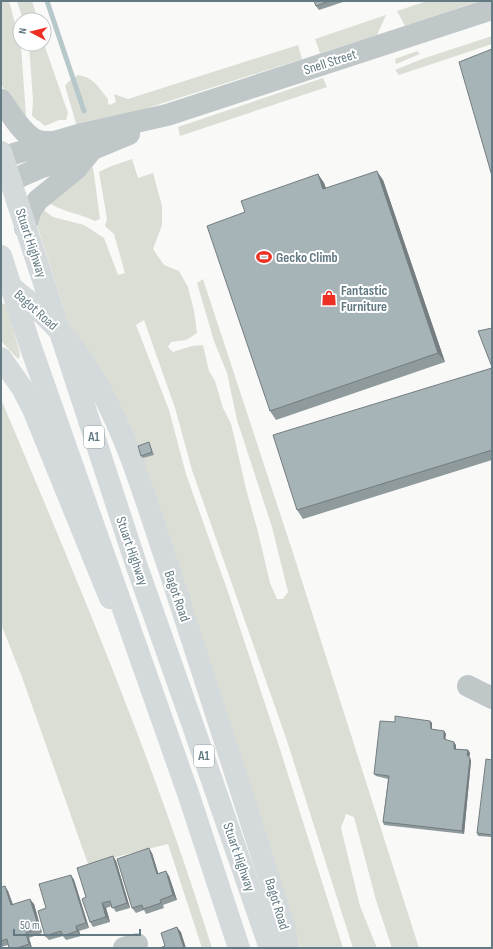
<svg xmlns="http://www.w3.org/2000/svg" width="493" height="949" font-family="'Sofia Sans Condensed',sans-serif">
  <style>
    .green { fill: #daded5 }
    .lines { fill: none; stroke-linecap: round; stroke-linejoin: round }
    .stream { stroke: #b7c8ca; stroke-width: 5 }
    .minor { stroke: #c0c7c9; stroke-width: 22 }
    .major { stroke: #d4d9dc; stroke-width: 22 }
    .highway { stroke: #d4d9dc; stroke-width: 22 }
    .wall { fill: #8f9a9d }
    .shaded-wall { fill: #747d80 }
    .building { fill: #a6b3b7; stroke: #747d80 }
    .labels { text-anchor: middle; dominant-baseline: central; stroke-width: 4; stroke-linejoin: round; paint-order: stroke }
    .shield { fill: #fff; stroke: #92a2a8; stroke-width: 1 }
    .shield-label { font-size: 13px; font-weight: bold; fill: #637a83 }
    .street-label { font-size: 14px; fill: #637a83; stroke: #fff }
    .poi-label { font-size: 14px; font-weight: bold; fill: #637a83; stroke: #fff; text-anchor: start }
  </style>
  <rect width="100%" height="100%" fill="#f9f9f7"/>
  <path class="green" d="M1,1h8l12,45 5,70h-6l-19,-32z
    M17,1h15l6,19h-15z
    M427,1h54l-76,25 -8,-15z
    M386,15l-9,20 -57,18 -5,-14z
    M492,36v8l-93,31 -4,-5 27,-11z
    M29,44h15l24,69 -2,7h-7l-14,6 -6,-5 -2,-1 -5,-4 1,-16z
    M298,45l4,14 -224,71 -13,-44 3,-4 10,-7c17,3 20,12 30,24v5l2,1 6,-3 -2,-8 14,5z
    M417,51l3,3 -24,10 -1,-5z
    M323,78l4,9 -147,49 -2,-9z
    M132,159l6,19 15,-5 9,33v19l-9,24 11,16 15,6 9,16 6,24 3,22 -11,7 -15,2 -3,5 5,5 19,-6 11,-1 6,26 6,10 8,27 8,16 5,21 10,44 12,43 12,51 7,16h6l5,-7 -16,-65 -35,-107 -10,-47 -13,-32 -17,-58 6,-4 90,274 126,395h-27l-16,-48 -22,-83 -8,-3 -5,14 19,78 17,42h-24l-66,-207 -95,-271 -17,-62 -31,-88 -8,5 33,85 17,64 42,118 50,151 65,205h-42l-68,-213 -161,-401 -35,-109 4,-17 12,9 31,8 20,13 14,37 7,-2 -11,-39 -9,-8 2,-7 -8,-47 10,-5z
    M93,167l7,52 -5,2c-17,-8 -33,-9 -49,-20l39,-31z
    M1,302l6,4 12,44 1,7 -2,2 -17,-18z
    M1,399c76,181 153,362 211,549h-10l-34,-104 -80,20 -66,-187 -21,-53z"/>
  <g class="lines">
    <path class="stream" d="M47,1l37,110"/>
    <path class="minor" d="M1,100c9,12 19,31 33,39 6,4 12,3 19,3
      M3,157l75,-22 89,-20 325,-106
      M10,181l32,-14 41,-14 46,-19
      M25,228l6,-18 7,-10 38,-31 14,-17
      M468,686l24,12
      M124,948l13,-4"/>
    <path class="major" d="M4,282c31,22 58,48 80,80 41,62 61,137 85,207 39,118 76,235 114,353l6,26
      M1,358l21,30 11,21 77,189"/>
    <path class="highway" d="M1,152l135,412 55,156 79,228
      M1,256l29,89 159,451 50,152"/>
  </g>
  <path class="wall" d="M314,1h32l-27,9 -3,-4z
    M318,174l6,9 2,5 57,-8 62,182 -169,58 -6,-9 -25,-199z
    M492,368v92l-189,59 -6,-9z
    M150,445l4,10 -11,3 -2,-2z
    M430,721l2,2v6l12,2 2,3 -1,6 11,5v4l12,1 2,3 -1,5 2,3 -7,73 -80,-9 -1,-3 5,-43 -12,-3 -2,-2 21,-52z
    M492,760v77l-14,-1 -1,-3z
    M152,853l6,20 11,3 8,24 -14,5 1,3 -18,6 -2,-4 -8,3 -4,-5z
    M113,856l3,5 14,47 -14,4 -4,-6 -6,2 4,14 -17,5 -3,-5 -4,-25z
    M71,875l3,5 15,48 -10,3 2,5 -15,4 -3,-4 -14,4 -4,-4 1,-28z
    M1,887l7,4 5,13h21l8,29 -13,5 3,10h-23l-1,-3 -7,2z"/>
  <path class="shaded-wall" d="M377,171l6,9 62,182 -7,-9z
    M318,174l6,9 5,15 -6,-9z
    M430,721l2,2v9l-1,-3z
    M444,731l2,3 -1,7 -1,-2z
    M454,742l2,3v6l-2,-2z
    M468,750l2,3 -1,5 -2,-3z
    M470,758l1,3 -7,73 -2,-3z
    M149,848l3,5 8,26 -3,-5z
    M113,856l3,5 14,47 -3,-5z
    M166,871l3,5 8,24 -4,-5z
    M71,875l3,5 15,48 -3,-5z
    M5,886l3,5 6,19 -3,-5z
    M30,899l4,5 8,29 -3,-5z
    M102,903l4,5 4,14 -4,-5z
    M76,926l3,5 2,5 -4,-5z
    M177,927l4,5 5,16h-2z
    M26,933l3,5 3,10 -3,-4z"/>
  <path class="building" d="M314,1h15l-13,5z
    M492,49v127l-33,-114z
    M377,171l61,182 -168,58 -63,-185 38,-14 -4,-11 77,-27 5,15z
    M492,328v39l-14,-36z
    M492,368v82l-195,60 -24,-75z
    M149,442l3,10 -11,4 -3,-10z
    M395,716l35,5 1,8 13,2v8l10,3v7l14,1 -1,5 3,3 -8,73 -79,-9 6,-46 -15,-2 6,-53 15,1z
    M486,759l6,1v75l-15,-2z
    M149,848l8,26 9,-3 7,24 -13,5 1,3 -18,6 -1,-4 -10,3 -15,-49z
    M113,856l14,47 -15,5 -2,-7 -8,2 4,14 -16,5 -8,-23 4,-2 -9,-29z
    M71,875l15,48 -10,3 1,5 -14,5 -2,-5 -16,5 -7,-25 8,-3 -7,-24z
    M5,886l6,19 19,-6 9,29 -13,5 3,11 -12,4h-8l-2,-9 -6,2v-54z
    M177,927l7,21h-22v-1l3,-1 -4,-13z"/>
  <defs>
    <symbol id="stadium-bare" viewBox="-9 -9 18 18"><path d="M0-5a6.5 5 0 1 0 0 10a6.5 5 0 1 0 0-10ZM-3.5-1.8h7v3.6h-7Z" fill="#ec3124" stroke="#fff" stroke-width="2.5" paint-order="stroke"/></symbol>
    <symbol id="shop-bare" viewBox="-9 -9 18 18"><path d="M-5-2.5h2.3a2.7 3.5 0 0 1 5.4 0H5L5.5 6h-11ZM-1.5-2.5h3a1.5 2.3 0 0 0-3 0Z" fill="#ec3124" stroke="#fff" stroke-width="2.5" paint-order="stroke"/></symbol>
  </defs>
  <g fill-rule="evenodd">
    <use href="#stadium-bare" x="253" y="246" width="22" height="22"/>
    <use href="#shop-bare" x="318" y="287" width="22" height="22"/>
  </g>
  <g class="labels">
    <g class="shield">
      <rect x="84" y="426" width="20" height="22" rx="3"/>
      <rect x="194" y="745" width="20" height="22" rx="3"/>
    </g>
    <g class="shield-label">
      <text x="94" y="437">A1</text>
      <text x="204" y="756">A1</text>
    </g>
    <g class="street-label">
      <text transform="translate(330 62) rotate(-18)">Snell Street</text>
      <text transform="translate(31 243) rotate(72)">Stuart Highway</text>
      <text transform="translate(36 310) rotate(42)">Bagot Road</text>
      <text transform="translate(132 551) rotate(71)">Stuart Highway</text>
      <text transform="translate(177 596) rotate(71)">Bagot Road</text>
      <text transform="translate(239 857) rotate(71)">Stuart Highway</text>
      <text transform="translate(277 904) rotate(73)">Bagot Road</text>
    </g>
    <g class="poi-label">
      <text x="276" y="257">Gecko Climb</text>
      <text x="341" y="290">Fantastic<tspan x="341" dy="16">Furniture</tspan></text>
    </g>
  </g>
  <rect width="493" height="949" fill="none" stroke="#637a83" stroke-width="4"/>
  <g transform="translate(32 32) rotate(277)"><circle r="19" fill="#ffffff" stroke="#c1cacd"/>
  <path d="M0-3L7 15L0 10L-7 15Z" fill="#ec3124"/>
  <text y="-6" font-size="11" font-weight="bold" text-anchor="middle" fill="#637a83">N</text>
  </g>
  <path d="M14 929v6h126v-6" fill="none" stroke="#637a83" stroke-width="2"/>
  <text x="20" y="929" font-size="12" fill="#637a83" stroke="#ffffff" stroke-width="3" paint-order="stroke">50 m</text>
</svg>
